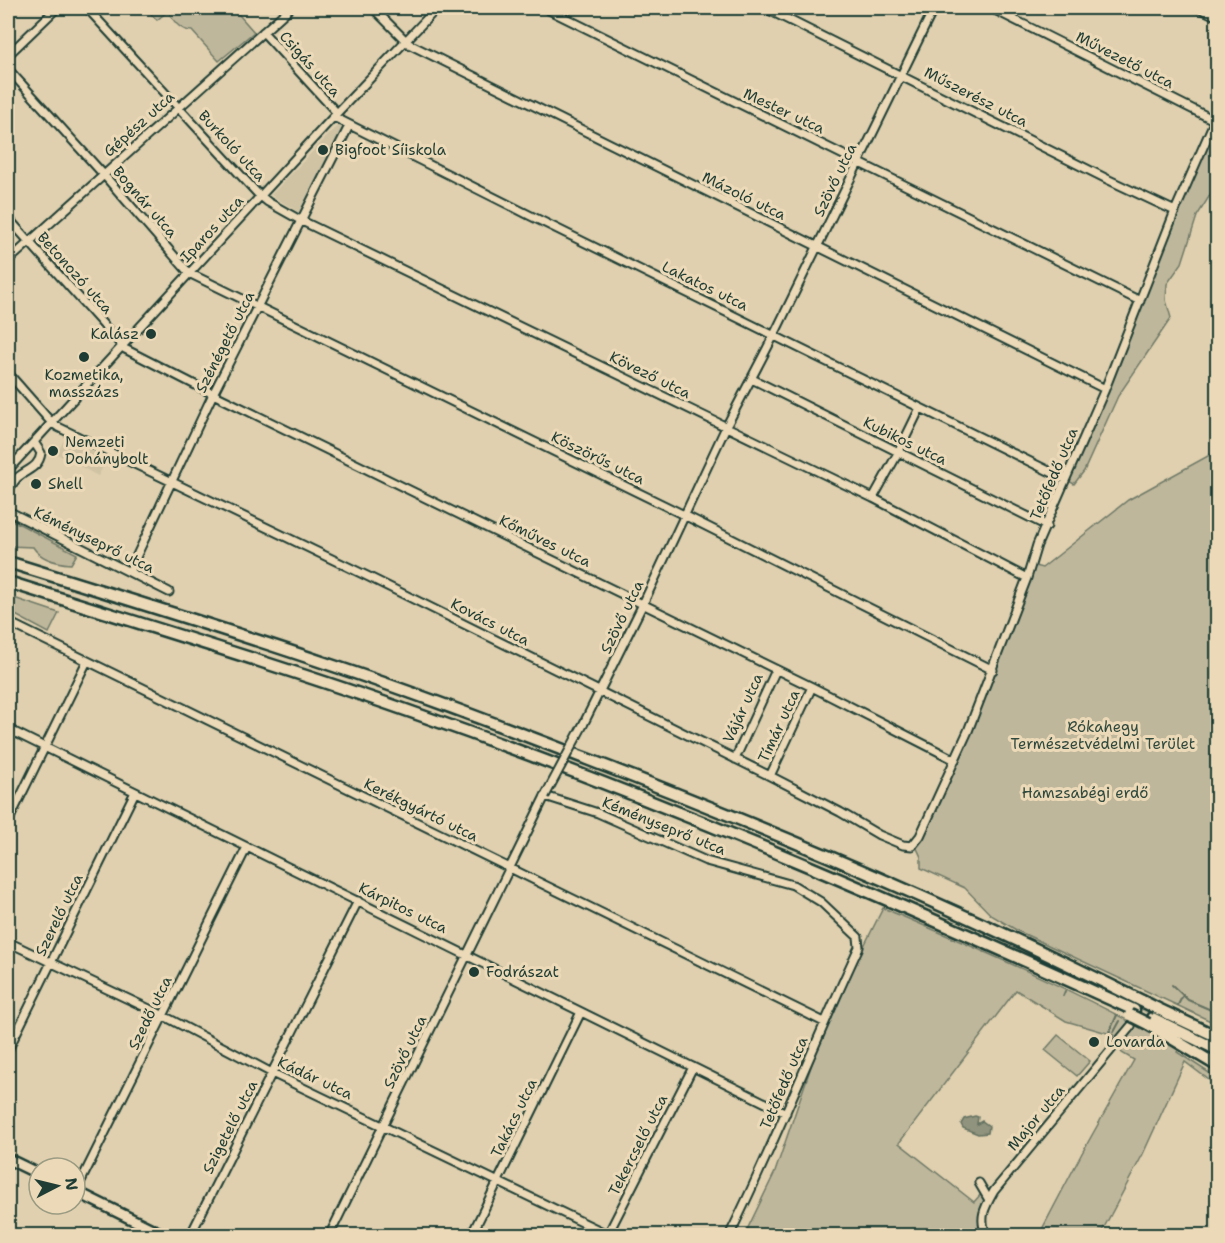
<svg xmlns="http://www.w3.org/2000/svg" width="1225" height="1243" font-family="'Shantell Sans',sans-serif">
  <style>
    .built { fill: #cfc3a4 }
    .green { fill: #bfb79b; stroke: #6f7a68; stroke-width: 1.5 }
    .water { fill: #90937d; stroke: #637160; stroke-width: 1.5 }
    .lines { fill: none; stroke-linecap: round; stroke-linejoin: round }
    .stream { stroke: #637160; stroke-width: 2 }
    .minor-tunnel { stroke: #b9b396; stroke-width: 7; stroke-dasharray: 7 3.5; stroke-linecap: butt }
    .minor-casing { stroke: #1f3d34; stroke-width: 11 }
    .major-casing { stroke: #1f3d34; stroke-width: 14 }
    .highway-casing { stroke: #1f3d34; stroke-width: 15 }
    .minor { stroke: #ecd9b7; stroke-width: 7 }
    .major { stroke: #ecd9b7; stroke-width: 9 }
    .highway { stroke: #ecd9b7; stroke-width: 10 }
    .minor-bridge-casing { stroke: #1f3d34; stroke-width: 11; stroke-linecap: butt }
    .highway-bridge-casing { stroke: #1f3d34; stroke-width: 15; stroke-linecap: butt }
    .minor-bridge { stroke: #ecd9b7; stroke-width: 7 }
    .highway-bridge { stroke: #ecd9b7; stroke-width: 10 }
    .poi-dot { fill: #1f3d34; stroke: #ecd9b7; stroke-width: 2 }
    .labels { text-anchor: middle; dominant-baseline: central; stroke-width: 6; stroke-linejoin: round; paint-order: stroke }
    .street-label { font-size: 15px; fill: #1f3d34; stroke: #ecd9b7 }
    .poi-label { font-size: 15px; fill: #1f3d34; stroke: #ecd9b7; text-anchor: start }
    .park-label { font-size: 15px; fill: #2f493e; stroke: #ecd9b7 }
  </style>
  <rect width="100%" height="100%" fill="#e0d0af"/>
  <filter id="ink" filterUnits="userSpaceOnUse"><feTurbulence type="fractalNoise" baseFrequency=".0167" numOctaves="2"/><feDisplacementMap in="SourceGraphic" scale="12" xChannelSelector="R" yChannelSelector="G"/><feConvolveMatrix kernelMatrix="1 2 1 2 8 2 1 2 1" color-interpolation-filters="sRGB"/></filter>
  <g filter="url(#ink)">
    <path class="built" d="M338,125l6,5 -44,83 -29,-18z
      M66,436l42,21 -10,19 -41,-22z"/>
    <path class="green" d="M145,8h88l21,24 -35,29 -27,-30c-12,0 -19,-10 -24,-20l-11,9z
      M1217,113v71l-20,32 -15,47 -15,21 -1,16 5,18 -53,78 -34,75 -10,13 -9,-5z
      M1217,451v573l-199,-93 -27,-16 -26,-27 -44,-20v-11l-6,-13 40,-84 76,-195 11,3 86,-68z
      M8,518l69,36 -6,10c-14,-1 -30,-4 -38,-17l-25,-1z
      M8,596l51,17 -10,20 -41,-22z
      M883,908c100,43 202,86 296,141l-2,3 40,26v8l-32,-24 -42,92 -43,81h-61l43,-82 52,-93 -12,-7 -3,-6 15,-18 -8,-4 -10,16 -4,-2 2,-4 -48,-14 -50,-31 -117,153 75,59 7,-8h2l1,7 -5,15 6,19 -241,1 31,-64 42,-123 20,-49z
      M1058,1035l32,26 -13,15 -32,-26z"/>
    <path class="water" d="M975,1116l3,1 -1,7 5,-3 7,5 -1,7 -10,1 -15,-6 -2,-4 3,-5z"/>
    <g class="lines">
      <path class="stream" d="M1172,985l16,15 30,13
        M1063,996l2,-5
        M1178,1005l5,-10
        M1114,1032l6,-11
        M1109,1033l8,-18"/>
      <path class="minor-tunnel" d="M1137,1020l21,-27"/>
      <defs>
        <path id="minor" d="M87,8l170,185 11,9 32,18 573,278 154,80
          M373,8l36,36 696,345
          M545,8c198,99 397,194 595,293
          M765,8l344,172 66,31
          M991,8l223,112
          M1199,8l19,9
          M263,32l74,81
          M8,55l49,-47
          M8,69l96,106 85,98 497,243 307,154
          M334,117l195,98 536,264
          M8,218l117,131 88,45 599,293 143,73
          M8,261l282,-253
          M8,373l43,49 7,5 309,149 403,200 70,36 39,23 24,10 9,1 8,-10 48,-105 59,-153 10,-33 68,-156 70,-178 43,-98
          M752,379l295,147
          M8,470l329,-357 100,-105
          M8,490c3,-4 6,-8 9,-12 10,-9 22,-10 24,-25l-7,-11
          M873,498l25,-45 22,-45
          M8,511l161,81
          M129,572l84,-178 136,-268
          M8,622l816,400
          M583,725l60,-121 83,-177 48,-92 160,-327
          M8,729l778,384
          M735,759l41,-89
          M770,776l42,-89
          M8,822l79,-161
          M8,942l156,74 108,57 339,163
          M8,1050l127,-258
          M979,1183l10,17
          M76,1191l171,-344
          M190,1236l168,-335
          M329,1236l216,-440 53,17 108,48 87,24 28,17 37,35 1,10c-45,96 -83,194 -130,289
          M471,1236l110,-224
          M607,1236l86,-169
          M987,1236c-9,-18 -2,-29 7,-45l137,-165"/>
        <path id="major" d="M8,1159l31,15
          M75,1191l91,45"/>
        <path id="highway" d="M8,562c107,33 214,66 320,102 88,29 173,62 259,95 188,72 375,151 555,242
          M8,582c136,43 274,84 409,132 245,86 481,188 717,296
          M1156,1008l62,29
          M1152,1018l66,32
          M1148,1024l70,42"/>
      </defs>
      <use href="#minor" class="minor-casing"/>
      <use href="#major" class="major-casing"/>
      <use href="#highway" class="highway-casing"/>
      <use href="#minor" class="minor"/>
      <use href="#major" class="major"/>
      <use href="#highway" class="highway"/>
      <defs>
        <path id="minor-bridge" d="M545,796l38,-71"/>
        <path id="highway-bridge" d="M1142,1001l14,7
          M1130,1015l18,9"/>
      </defs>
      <use href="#minor-bridge" class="minor-bridge-casing"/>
      <use href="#highway-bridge" class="highway-bridge-casing"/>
      <use href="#minor-bridge" class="minor-bridge"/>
      <use href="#highway-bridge" class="highway-bridge"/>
    </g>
  </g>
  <g class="poi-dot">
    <circle cx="323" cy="150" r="6"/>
    <circle cx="151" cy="334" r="6"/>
    <circle cx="84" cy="357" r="6"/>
    <circle cx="53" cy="451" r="6"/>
    <circle cx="36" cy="484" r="6"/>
    <circle cx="474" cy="972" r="6"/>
    <circle cx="1094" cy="1042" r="6"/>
  </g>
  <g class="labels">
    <g class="street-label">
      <text transform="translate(1125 60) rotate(27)">Művezető utca</text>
      <text transform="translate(310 64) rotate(48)">Csigás utca</text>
      <text transform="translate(976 97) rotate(27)">Műszerész utca</text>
      <text transform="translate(784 111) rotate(25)">Mester utca</text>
      <text transform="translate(139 124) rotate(-42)">Gépész utca</text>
      <text transform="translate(232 146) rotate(47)">Burkoló utca</text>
      <text transform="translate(835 180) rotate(-64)">Szövő utca</text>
      <text transform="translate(744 196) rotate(26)">Mázoló utca</text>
      <text transform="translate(145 202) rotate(49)">Bognár utca</text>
      <text transform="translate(212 229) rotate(-47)">Iparos utca</text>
      <text transform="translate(75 273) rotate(48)">Betonozó utca</text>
      <text transform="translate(705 286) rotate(26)">Lakatos utca</text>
      <text transform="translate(225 342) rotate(-63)">Szénégető utca</text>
      <text transform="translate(650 375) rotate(26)">Kövező utca</text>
      <text transform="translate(905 441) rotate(26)">Kubikos utca</text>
      <text transform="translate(598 458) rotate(26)">Köszörűs utca</text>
      <text transform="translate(1054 474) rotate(-67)">Tetőfedő utca</text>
      <text transform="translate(94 540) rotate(26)">Kéményseprő utca</text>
      <text transform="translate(545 541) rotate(26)">Kőműves utca</text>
      <text transform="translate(622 617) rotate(-64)">Szövő utca</text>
      <text transform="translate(490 622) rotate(27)">Kovács utca</text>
      <text transform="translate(743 708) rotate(-65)">Vájár utca</text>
      <text transform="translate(779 726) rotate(-65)">Tímár utca</text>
      <text transform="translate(421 810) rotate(26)">Kerékgyártó utca</text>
      <text transform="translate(664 826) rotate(22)">Kéményseprő utca</text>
      <text transform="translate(403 908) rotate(26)">Kárpitos utca</text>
      <text transform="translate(59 915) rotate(-64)">Szerelő utca</text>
      <text transform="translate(150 1013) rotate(-64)">Szedő utca</text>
      <text transform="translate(405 1052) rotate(-64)">Szövő utca</text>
      <text transform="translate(315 1078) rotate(25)">Kádár utca</text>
      <text transform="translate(784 1083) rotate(-67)">Tetőfedő utca</text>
      <text transform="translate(514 1118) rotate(-64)">Takács utca</text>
      <text transform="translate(1036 1118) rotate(-50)">Major utca</text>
      <text transform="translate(230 1127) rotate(-63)">Szigetelő utca</text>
      <text transform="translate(638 1145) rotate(-63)">Tekercselő utca</text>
    </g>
    <g class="poi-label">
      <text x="335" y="150">Bigfoot Síiskola</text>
      <text x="139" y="334" text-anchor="end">Kalász</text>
      <text x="84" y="375" text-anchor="middle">Kozmetika,<tspan x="84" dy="17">masszázs</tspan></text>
      <text x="65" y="442">Nemzeti<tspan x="65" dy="17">Dohánybolt</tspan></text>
      <text x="48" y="484">Shell</text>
      <text x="486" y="972">Fodrászat</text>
      <text x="1106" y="1042">Lovarda</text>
    </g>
    <g class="park-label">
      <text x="1103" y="727">Rókahegy<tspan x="1103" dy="17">Természetvédelmi Terület</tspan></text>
      <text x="1085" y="793">Hamzsabégi erdő</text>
    </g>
  </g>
  <rect width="1225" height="1243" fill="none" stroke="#ecd9b7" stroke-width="30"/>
  <rect x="15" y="15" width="1195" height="1213" fill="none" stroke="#1f3d34" stroke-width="2" filter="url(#ink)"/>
  <g transform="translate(57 1186) rotate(83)"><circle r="28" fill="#ecd9b7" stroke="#9a9b83" stroke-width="1.5"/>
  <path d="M0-4.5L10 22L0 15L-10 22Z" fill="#1f3d34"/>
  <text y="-9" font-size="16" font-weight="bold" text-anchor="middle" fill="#1f3d34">N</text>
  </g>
</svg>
